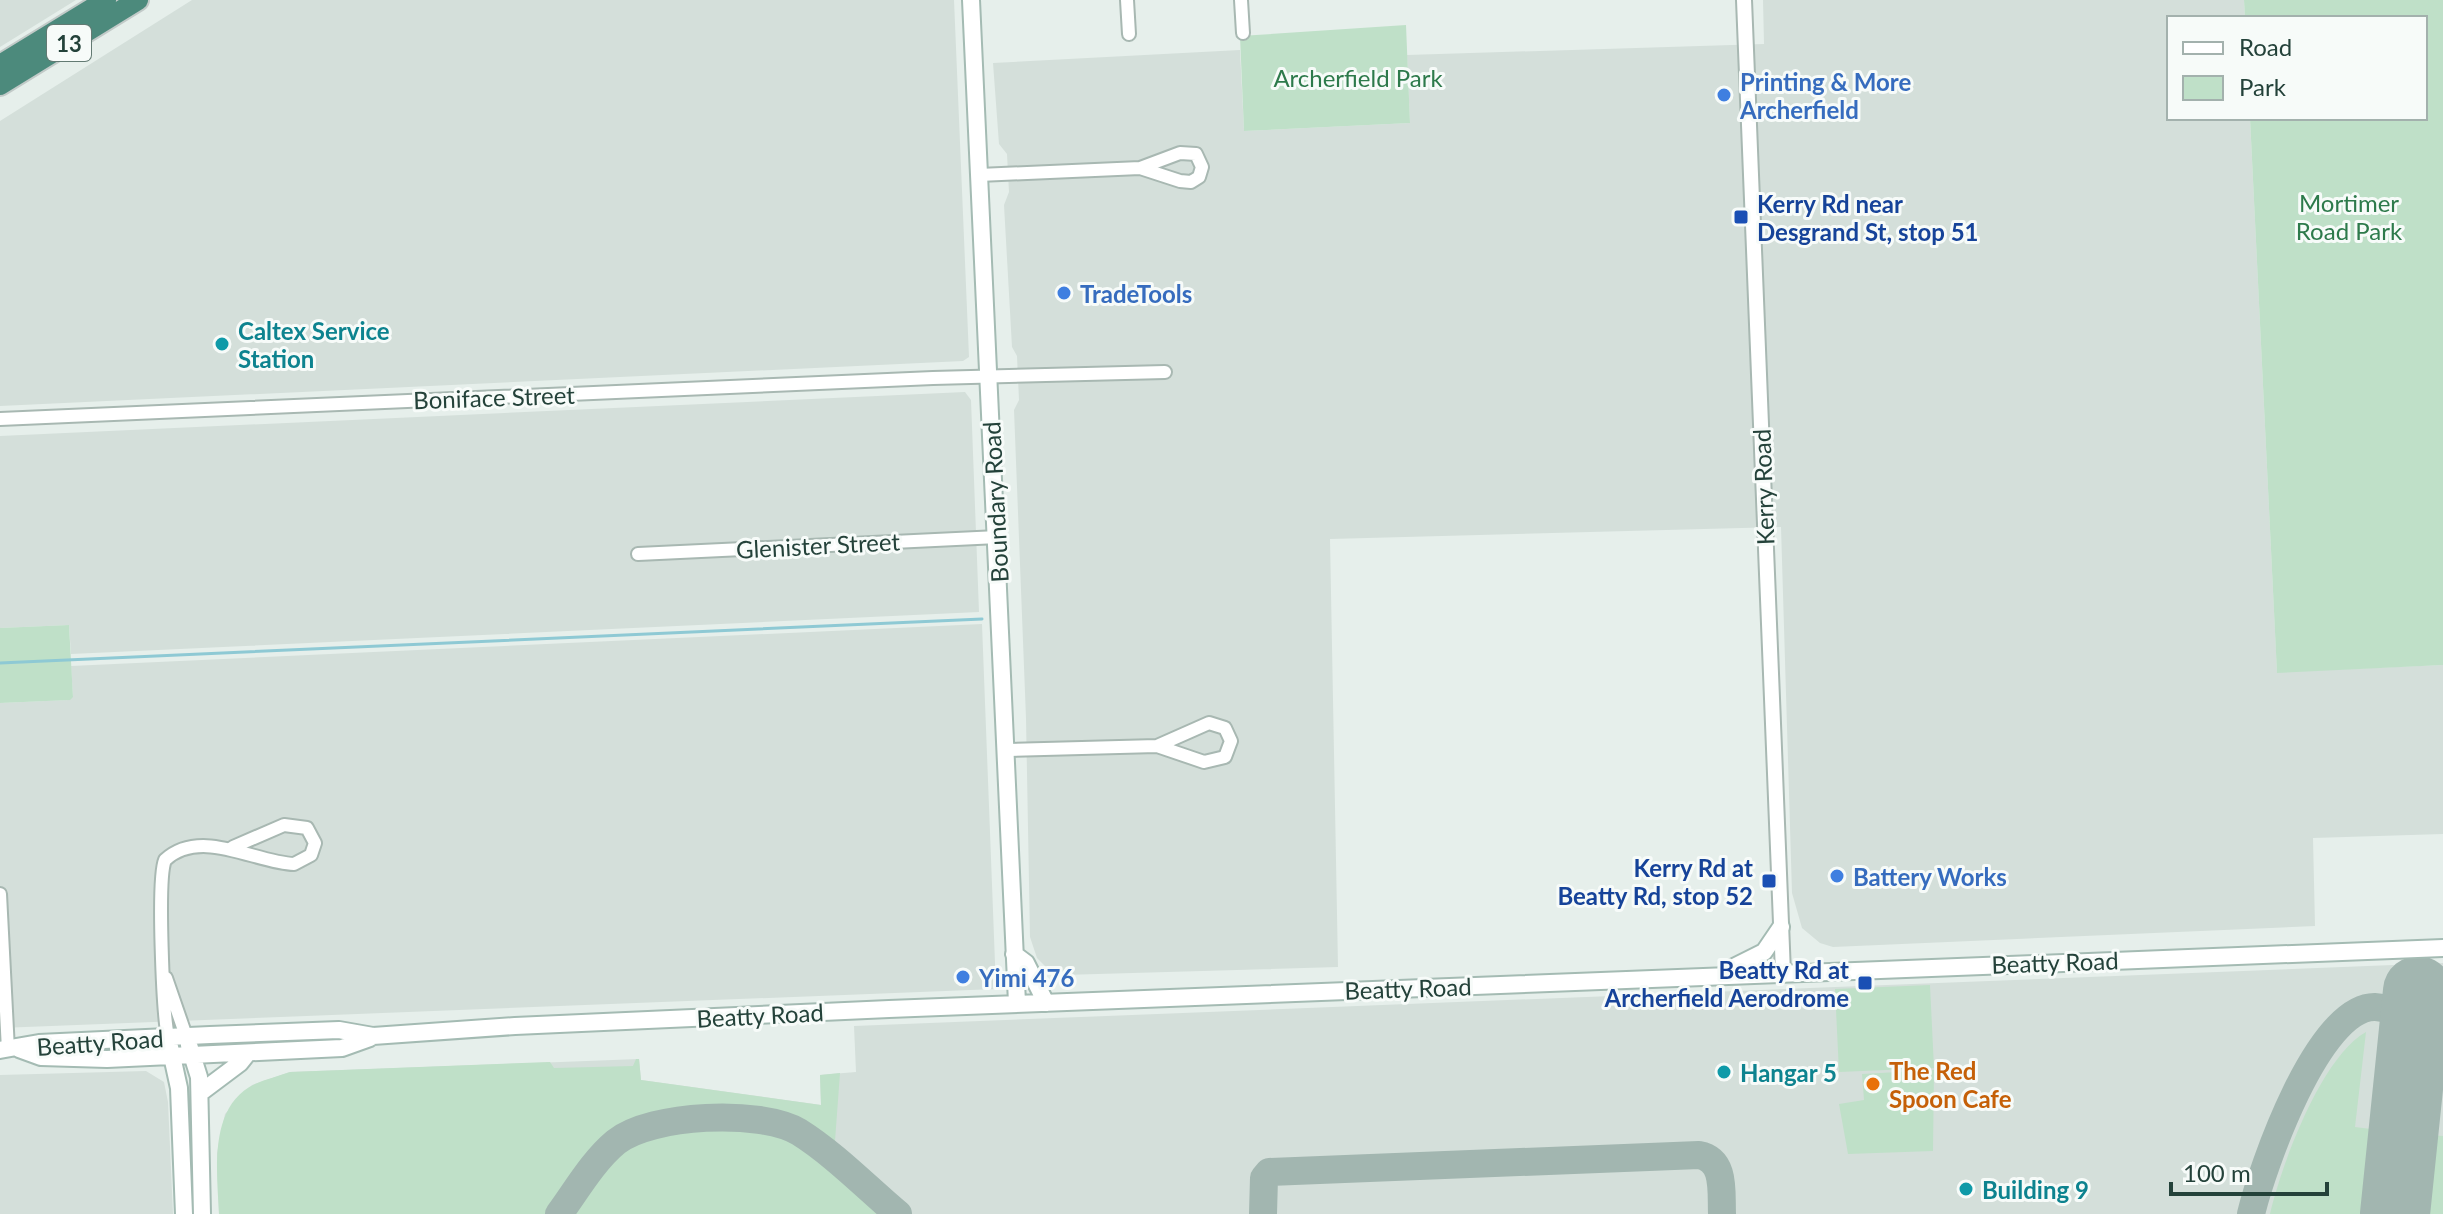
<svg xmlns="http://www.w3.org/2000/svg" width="2443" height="1214" font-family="Lato,sans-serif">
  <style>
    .built { fill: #d4dfda }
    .green { fill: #bfe0c8 }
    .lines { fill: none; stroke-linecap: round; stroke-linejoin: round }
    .stream { stroke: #8ec9d4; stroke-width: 3 }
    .taxiway { stroke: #a2b6b0; stroke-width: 28 }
    .runway { stroke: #a2b6b0; stroke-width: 70 }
    .minor-casing { stroke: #a8b8b2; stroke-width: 16 }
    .tertiary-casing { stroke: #a8b8b2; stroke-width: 18 }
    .secondary-casing { stroke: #a4bbb3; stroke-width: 20 }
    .trunk-casing { stroke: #c2cac8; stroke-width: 24 }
    .minor { stroke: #fff; stroke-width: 12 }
    .tertiary { stroke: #fff; stroke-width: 14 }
    .secondary { stroke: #fff; stroke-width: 16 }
    .trunk { stroke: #4c8a7c; stroke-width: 20 }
    .shop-dot { fill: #3f7fe0; stroke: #f7fbf9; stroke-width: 3 }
    .transit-dot { fill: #1a4fb4; stroke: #f7fbf9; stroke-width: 3 }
    .culture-dot { fill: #0f9aa8; stroke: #f7fbf9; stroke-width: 3 }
    .food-dot { fill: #e8710a; stroke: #f7fbf9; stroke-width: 3 }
    .labels { text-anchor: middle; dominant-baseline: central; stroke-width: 6; stroke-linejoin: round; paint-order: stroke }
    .shield { fill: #f7fbf9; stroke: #637a73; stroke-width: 2 }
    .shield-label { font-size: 22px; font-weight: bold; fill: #24423a }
    .park-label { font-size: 24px; fill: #2d7a4b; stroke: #f7fbf9 }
    .shop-label { font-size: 24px; font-weight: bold; fill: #366cbe; stroke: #f7fbf9; text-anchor: start }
    .transit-label { font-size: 24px; font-weight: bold; fill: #164399; stroke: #f7fbf9; text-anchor: end }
    .culture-label { font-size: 24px; font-weight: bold; fill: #0d838f; stroke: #f7fbf9; text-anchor: start }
    .street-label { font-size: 24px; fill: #24423a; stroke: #f7fbf9 }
    .food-label { font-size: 24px; font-weight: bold; fill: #c56008; stroke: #f7fbf9; text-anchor: start }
  </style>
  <rect width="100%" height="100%" fill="#e6efeb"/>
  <path class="built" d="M0,0h76l-76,47z
    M192,0h762l15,357 -6,4 -963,45v-285z
    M1763,0h481l1,18h-76v100h81l27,554 166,-7v169l-130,4 2,88 -482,21 -13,-4 -18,-15 -10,-35 -11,-366 -451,12 8,428 -275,8 -13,-4 -13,-13 -7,-21 -4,-219 -12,-308 5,-10 -2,-44 -5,-9 -8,-142 5,-13 -2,-38 -8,-10 -6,-81 247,-13 4,81 166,-8 -3,-68 357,-11z
    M965,392l6,8 8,212 -908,42 -2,-29 -69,3v-192z
    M982,624l14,365 -996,39v-325l69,-3 4,-4 -2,-30z
    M2443,963v251h-2224l-2,-61 8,-39 27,-29 38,-13 349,-13 2,21 180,25 -1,-30 36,-3 -2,-46z
    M146,1071l18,11 4,20 5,112h-173v-139z"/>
  <path class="green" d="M2244,0h199v665l-166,8 -27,-555h175v-100h-180z
    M1406,25l4,98 -166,8 -4,-95z
    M69,625l4,72 -3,3 -70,3v-75z
    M1930,985l4,83 -95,4 -4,-83z
    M2366,1032l-11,95 24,3 -9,84h-100c11,-48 51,-157 96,-182z
    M636,1059h3l2,21 180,25 -1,-30 20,-2 -5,68 -9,6 -23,-14 -4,5 2,7 82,69h-664c-2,-42 -11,-108 36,-130 11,-5 24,-8 35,-12l260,-10 4,6 79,-2z
    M1934,1070l-1,81 -85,3 -9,-50 25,-4 -2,-26z
    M2428,1135l15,1v78h-23z"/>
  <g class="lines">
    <path class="stream" d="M0,663l982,-44"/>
    <path class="taxiway" d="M2402,1146l8,-95 -11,-21 1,-22 13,-6 12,4 5,12 -4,10 -12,9 -3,35
      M559,1214c17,-23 34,-53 57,-72 35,-28 144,-33 183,-10 35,22 67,55 99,82
      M1263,1214l1,-36 5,-6 430,-17c27,5 22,37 23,59
      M2251,1214c11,-46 67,-208 124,-207 30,1 32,35 68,34"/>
    <path class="runway" d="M2395,1214l23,-223"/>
    <defs>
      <path id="minor" d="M1127,0l2,34
        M1241,0l2,33
        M979,175l161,-7 40,13 11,1 8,-5 3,-10 -6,-13 -16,-1 -40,15
        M0,419l933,-41 232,-6
        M638,554l360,-17
        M1007,750l150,-4 47,16 21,-5 6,-16 -6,-13 -16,-5 -52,23
        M0,894l8,156
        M166,978l20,58
        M168,1037c-5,-24 -11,-158 -3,-177 36,-33 91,3 129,4l17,-9 4,-12 -8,-15 -23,-3 -51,22"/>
      <path id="tertiary" d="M1744,0l39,973"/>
      <path id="secondary" d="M971,0l46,1003
        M1014,954l12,9 20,40
        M1726,971l38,-19 17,-25
        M189,1045l10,32 3,137
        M170,1047l9,41 5,126
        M19,1049l22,8 66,2 235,-11 28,-10
        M0,1050l39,-7 171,-8 129,-5 34,6 142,-10 374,-17 1554,-61
        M200,1093l40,-30 8,-10"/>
      <path id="trunk" d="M0,65l106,-65
        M0,85l138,-85"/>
    </defs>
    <use href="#minor" class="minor-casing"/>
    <use href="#tertiary" class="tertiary-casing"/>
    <use href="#secondary" class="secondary-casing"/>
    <use href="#trunk" class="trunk-casing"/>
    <use href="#minor" class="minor"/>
    <use href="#tertiary" class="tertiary"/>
    <use href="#secondary" class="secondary"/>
    <use href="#trunk" class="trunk"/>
  </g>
  <g class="shop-dot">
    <circle cx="1724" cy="95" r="8"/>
    <circle cx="1064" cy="293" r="8"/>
    <circle cx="1837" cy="876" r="8"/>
    <circle cx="963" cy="977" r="8"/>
  </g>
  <g class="transit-dot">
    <rect x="1733" y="209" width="16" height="16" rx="4"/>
    <rect x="1761" y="873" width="16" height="16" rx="4"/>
    <rect x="1857" y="975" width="16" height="16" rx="4"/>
  </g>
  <g class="culture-dot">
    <circle cx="222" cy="344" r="8"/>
    <circle cx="1724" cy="1072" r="8"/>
    <circle cx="1966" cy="1189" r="8"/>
  </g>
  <circle class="food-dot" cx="1873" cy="1084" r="8"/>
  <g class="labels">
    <rect class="shield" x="47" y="25" width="44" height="36" rx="6"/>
    <g class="shield-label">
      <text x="69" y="43">13</text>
    </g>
    <g class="park-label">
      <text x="1358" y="77">Archerfield Park</text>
      <text x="2349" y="202">Mortimer<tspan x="2349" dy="28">Road Park</tspan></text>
    </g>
    <g class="shop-label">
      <text x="1740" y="81">Printing &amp; More<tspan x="1740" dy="28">Archerfield</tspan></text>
      <text x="1080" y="293">TradeTools</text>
      <text x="1853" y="876">Battery Works</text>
      <text x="979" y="977">Yimi 476</text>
    </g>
    <g class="transit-label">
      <text x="1757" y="203" text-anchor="start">Kerry Rd near<tspan x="1757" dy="28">Desgrand St, stop 51</tspan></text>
      <text x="1753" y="867">Kerry Rd at<tspan x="1753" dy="28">Beatty Rd, stop 52</tspan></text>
      <text x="1849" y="969">Beatty Rd at<tspan x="1849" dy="28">Archerfield Aerodrome</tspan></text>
    </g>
    <g class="culture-label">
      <text x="238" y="330">Caltex Service<tspan x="238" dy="28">Station</tspan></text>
      <text x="1740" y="1072">Hangar 5</text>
      <text x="1982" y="1189">Building 9</text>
    </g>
    <g class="street-label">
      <text transform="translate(494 397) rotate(-2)">Boniface Street</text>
      <text transform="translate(1763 487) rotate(-92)">Kerry Road</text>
      <text transform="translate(995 502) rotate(-93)">Boundary Road</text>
      <text transform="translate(818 545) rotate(-3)">Glenister Street</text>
      <text transform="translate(2055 962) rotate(-2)">Beatty Road</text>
      <text transform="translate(1408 988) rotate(-2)">Beatty Road</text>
      <text transform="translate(760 1015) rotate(-3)">Beatty Road</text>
      <text transform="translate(100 1042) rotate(-4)">Beatty Road</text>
    </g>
    <g class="food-label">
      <text x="1889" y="1070">The Red<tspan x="1889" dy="28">Spoon Cafe</tspan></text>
    </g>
  </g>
  <rect x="2167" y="16" width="260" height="104" fill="#f7fbf9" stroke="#a3b1ad" stroke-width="2"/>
  <rect x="2183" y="42" width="40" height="12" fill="#ffffff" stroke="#a3b1ad" stroke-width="2"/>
  <text x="2239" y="56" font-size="24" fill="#24423a">Road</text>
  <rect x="2183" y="76" width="40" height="24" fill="#bfe0c8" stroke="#a3b1ad" stroke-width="2"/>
  <text x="2239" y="96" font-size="24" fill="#24423a">Park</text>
  <path d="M2171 1182v12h156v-12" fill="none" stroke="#24423a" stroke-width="4"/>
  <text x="2183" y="1182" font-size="24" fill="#24423a" stroke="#f7fbf9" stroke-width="6" paint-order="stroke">100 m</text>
</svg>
